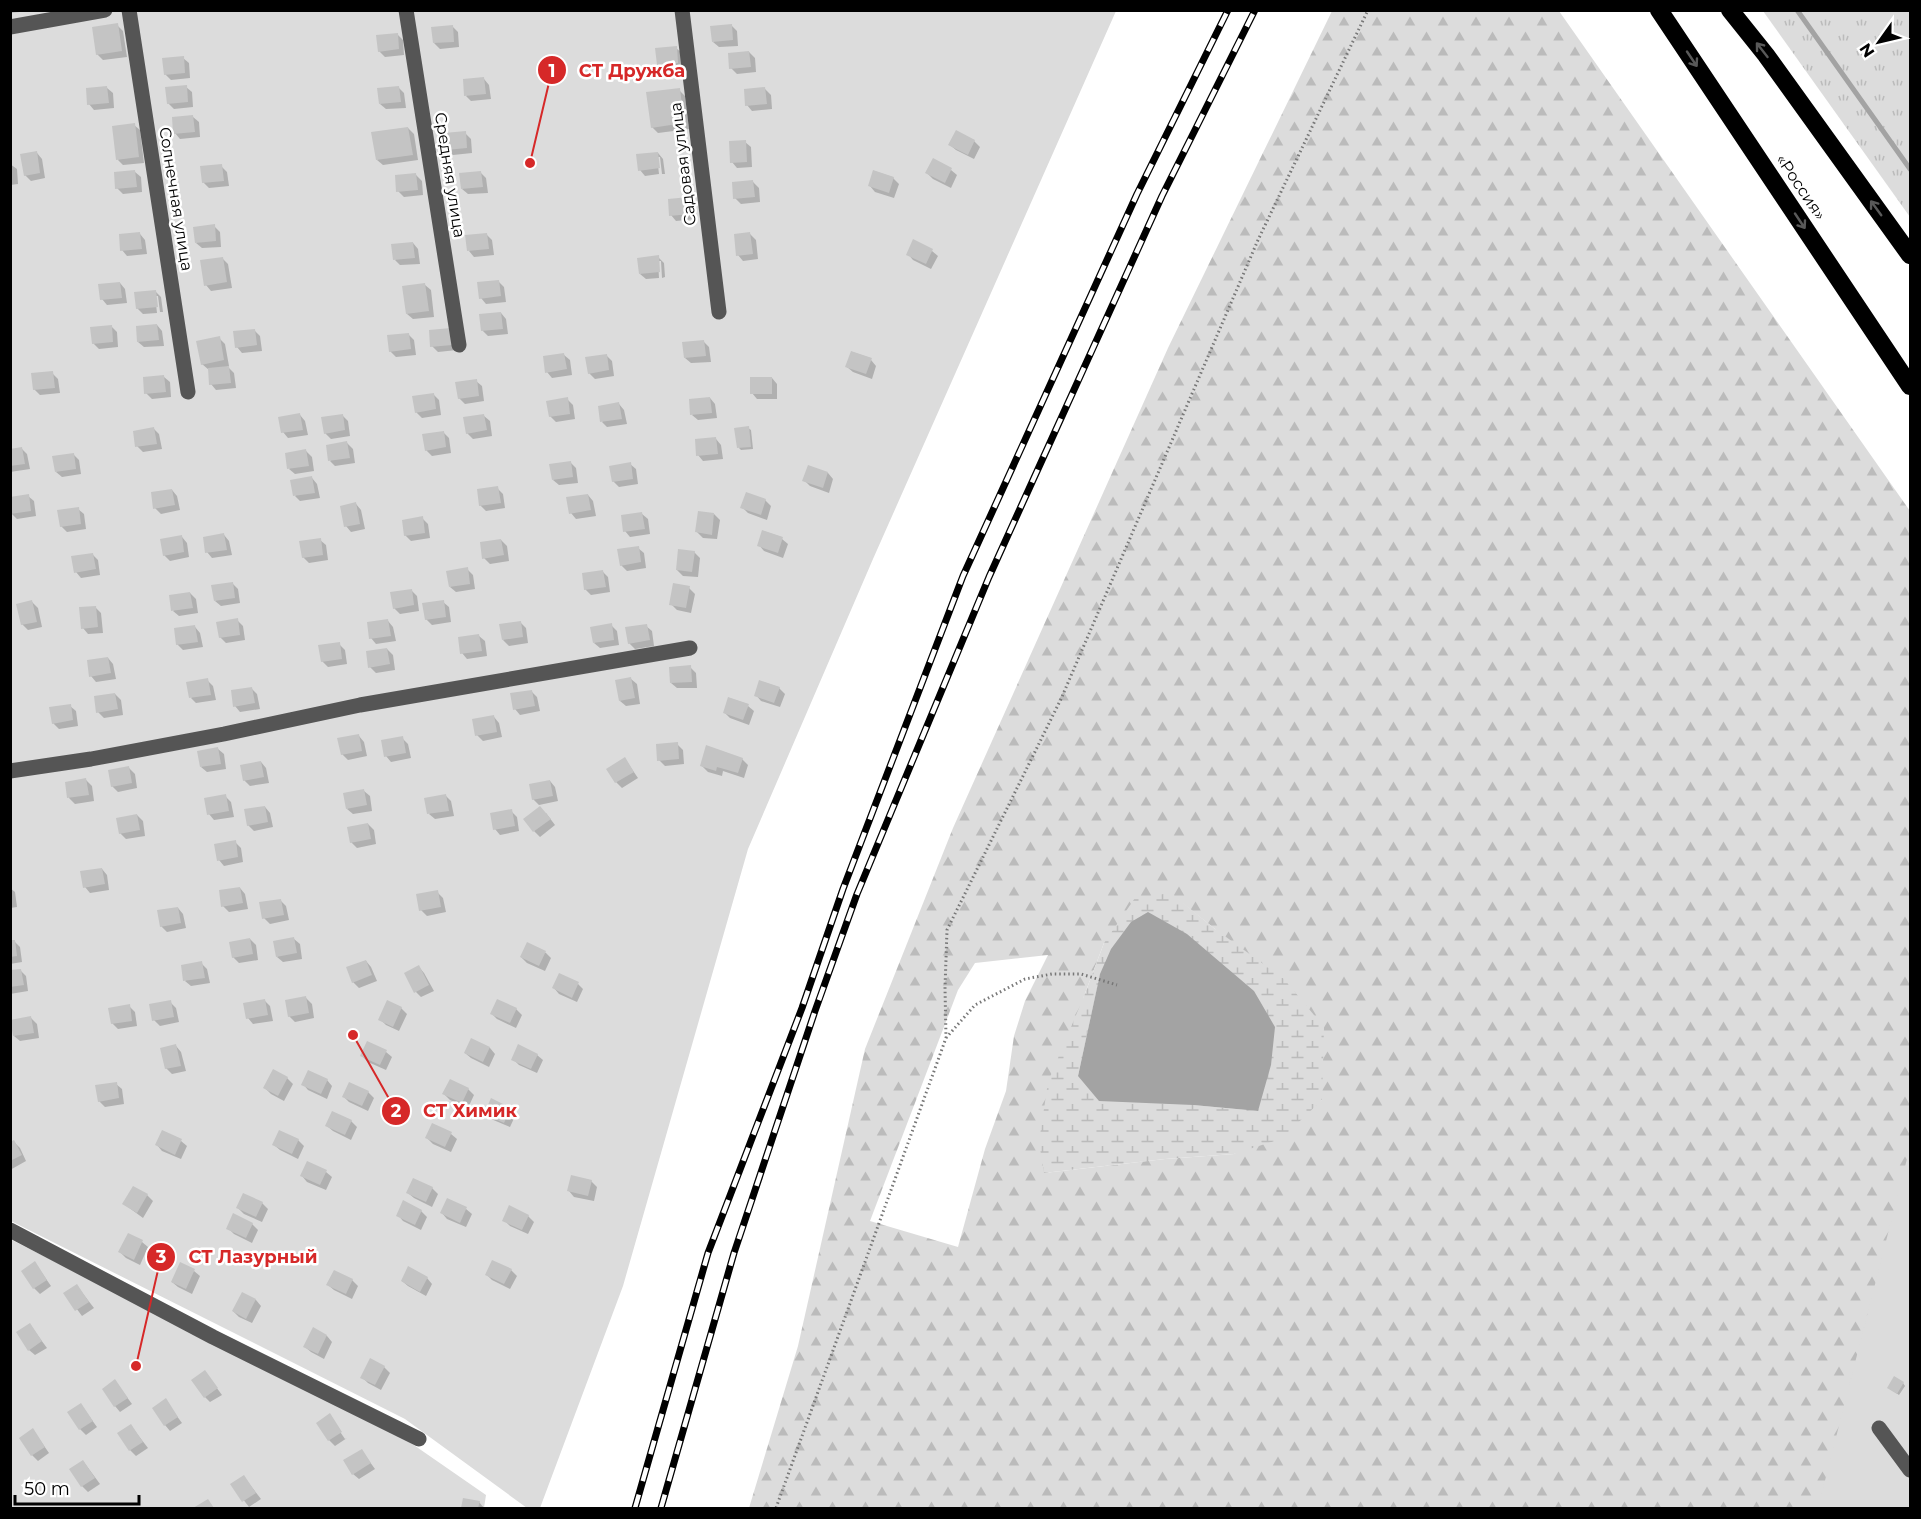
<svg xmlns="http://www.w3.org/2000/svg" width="1921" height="1519" font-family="Montserrat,sans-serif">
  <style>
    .grass { fill: url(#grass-tufts) }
    .forest { fill: url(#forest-firs); fill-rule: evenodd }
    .wetland { fill: url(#wetland-marsh); fill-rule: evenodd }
    .garden { fill: #dcdcdc }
    .water { fill: #a3a3a3 }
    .shadow { fill: #0003 }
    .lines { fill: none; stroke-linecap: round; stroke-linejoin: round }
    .stream { stroke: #a3a3a3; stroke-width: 5 }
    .building { fill: #c4c4c4 }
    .path { stroke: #777; stroke-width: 3; stroke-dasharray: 1.5 3; stroke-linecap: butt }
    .minor { stroke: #555; stroke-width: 15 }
    .highway { stroke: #000; stroke-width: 18 }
    .rail-casing { stroke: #000; stroke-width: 7 }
    .rail { stroke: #fff; stroke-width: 4.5; stroke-dasharray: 14; stroke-linecap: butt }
    .oneway { stroke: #595959 }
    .labels { text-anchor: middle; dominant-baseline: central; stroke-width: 5; stroke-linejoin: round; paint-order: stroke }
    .street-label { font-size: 16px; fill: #000; stroke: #fff }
    .leader { fill: none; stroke: #d62828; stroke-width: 2 }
    .callout-dot { fill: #d62828; stroke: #fff; stroke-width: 2 }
    .mark-label { font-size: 18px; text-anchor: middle; font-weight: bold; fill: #fff }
    .callout-label { font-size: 18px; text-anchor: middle; font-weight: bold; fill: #d62828; stroke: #fff; stroke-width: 5; stroke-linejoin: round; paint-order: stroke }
  </style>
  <defs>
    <pattern id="grass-tufts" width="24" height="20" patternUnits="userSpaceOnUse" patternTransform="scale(1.5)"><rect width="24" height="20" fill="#dcdcdc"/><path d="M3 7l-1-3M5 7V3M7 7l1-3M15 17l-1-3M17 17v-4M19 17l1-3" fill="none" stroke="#bbb"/></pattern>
    <pattern id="forest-firs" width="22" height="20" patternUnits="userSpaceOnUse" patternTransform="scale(1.5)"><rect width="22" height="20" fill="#dcdcdc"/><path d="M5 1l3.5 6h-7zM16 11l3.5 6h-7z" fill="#bbb"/></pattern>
    <pattern id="wetland-marsh" width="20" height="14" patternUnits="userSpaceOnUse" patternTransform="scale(1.5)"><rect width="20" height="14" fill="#dcdcdc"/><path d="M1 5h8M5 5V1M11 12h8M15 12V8" fill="none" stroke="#bbb"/></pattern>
  </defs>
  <rect width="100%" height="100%" fill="#fff"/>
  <path class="grass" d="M1763,11h147v206z"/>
  <path class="forest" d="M1332,11h227l351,500v997h-1161l49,-162 67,-297 88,-221 215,-480zM1171,894l44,35 107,171 -88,54 -69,5 -121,14 40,-177 20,-53zM1048,955l-23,46 -11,35 -8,55 -21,58 -27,98 -88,-26 88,-231 17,-27z"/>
  <path class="wetland" d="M1171,893l44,36 69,50 40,48 -2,73 -41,39 -47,15 -69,5 -121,14 -5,-31 9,-60 36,-86 20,-53 31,-45zM1100,975l158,136 -65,-6 -115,-29z"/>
  <path class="garden" d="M10,11h1106l-243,548 -125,290 -125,437 -83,222h-13l-122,-89 -394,-198z
    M1910,1147v361h-92z
    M10,1239l398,202 78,54 -2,13h-473z"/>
  <path class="water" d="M1148,912l39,22 67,57 21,36 -4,38 -13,46 -65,-6 -94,-4 -21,-25 22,-102 11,-25 20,-27z"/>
  <path class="shadow" d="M10,10h19v1l-19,2z
    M117,25l6,6 4,26 -24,3 -6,-6z
    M731,25l6,6 1,15 -19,1 -6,-5z
    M452,26l6,6 1,15 -19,2 -6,-6z
    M397,34l6,6 1,15 -19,2 -6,-6z
    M676,48l6,5 1,15 -19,2 -6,-6z
    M749,52l6,6 1,14 -19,2 -6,-6z
    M183,58l6,5 1,15 -19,2 -6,-6z
    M484,79l5,6 2,14 -20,2 -5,-5z
    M186,87l6,5 1,15 -19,2 -6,-6z
    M398,87l6,6 2,15 -20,1 -6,-5z
    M107,88l6,5 1,15 -20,2 -5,-6z
    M765,89l6,6 1,14 -20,2 -5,-6z
    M679,90l6,6 4,33 -31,4 -6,-6z
    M193,117l6,5 1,15 -20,2 -5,-6z
    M134,125l6,5 4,33 -21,2 -5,-5z
    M408,128l6,6 4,26 -35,5 -6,-5z
    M465,133l6,6 1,14 -19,2 -6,-6z
    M974,141l6,6 -6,12 -18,-9 -6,-5z
    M745,142l6,5 1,20 -15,1 -5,-6z
    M37,153l5,6 3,19 -14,3 -6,-6z
    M658,153l5,6 2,15h-3l-2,-17h-3l2,17 -14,2 -5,-6z
    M10,164l7,5 1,15 -8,1z
    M221,166l6,6 2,14 -20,2 -6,-6z
    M951,170l6,5 -6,13 -18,-9 -6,-6z
    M135,172l6,5 1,15 -19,2 -6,-6z
    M480,172l6,6 2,15 -20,1 -6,-5z
    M416,175l6,6 1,14 -19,2 -6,-6z
    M893,178l6,6 -5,14 -19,-6 -5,-6z
    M753,182l6,6 1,14 -19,2 -6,-6z
    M689,198l6,6 1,15 -20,2 -5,-6z
    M214,226l6,6 1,15 -19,1 -6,-5z
    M140,234l5,6 2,14 -20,2 -5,-6z
    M486,234l6,6 2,15 -20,2 -5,-6z
    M750,234l6,6 2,19 -15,2 -5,-6z
    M413,243l5,6 2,15 -20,1 -5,-5z
    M932,251l6,5 -7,13 -18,-9 -5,-6z
    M658,257l6,6 1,14 -3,1 -1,-17h-3l1,17 -13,1 -6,-5z
    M222,258l6,6 4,24 -21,3 -5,-6z
    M498,281l6,6 2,15 -20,2 -5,-6z
    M120,283l5,6 2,14 -20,2 -5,-6z
    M425,285l6,5 3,27 -21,2 -6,-5z
    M155,291l6,6 2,15h-3l-2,-16h-3l2,17 -14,1 -6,-6z
    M501,313l5,6 2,15 -20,2 -6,-6z
    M157,325l5,6 2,15 -20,1 -6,-5z
    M111,326l6,6 1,15 -19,2 -6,-6z
    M450,330l7,20 -19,2 -6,-6z
    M255,331l5,5 2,15 -20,2 -5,-6z
    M408,334l6,6 2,15 -20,2 -6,-6z
    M219,338l6,6 4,22h-2l7,7 2,15 -20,2 -5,-6 -2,-14 -7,-6z
    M703,341l6,6 2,15 -20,1 -6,-5z
    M564,355l6,5 2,15 -20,3 -5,-6z
    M606,355l6,6 2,15 -19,3 -6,-6z
    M871,360l5,6 -4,13 -19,-7 -6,-5z
    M52,373l6,6 2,14 -20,2 -6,-6z
    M164,377l6,5 1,15 -19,2 -6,-6z
    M772,378l5,6v15h-20l-5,-6z
    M476,381l6,5 2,15 -19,3 -6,-6z
    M433,394l6,6 2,15 -19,3 -6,-6z
    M710,398l5,6 2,14 -19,2 -6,-5z
    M567,399l6,6 2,14 -19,3 -6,-6z
    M619,404l5,6 3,14 -20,3 -5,-5z
    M300,415l5,6 3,14 -20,3 -5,-6z
    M342,415l6,6 2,15 -19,3 -6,-6z
    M484,416l6,5 2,15 -19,3 -6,-6z
    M748,428l3,2 2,19 -12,1 -2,-2z
    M154,429l5,5 3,15 -19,3 -6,-6z
    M443,432l6,6 2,15 -19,3 -6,-6z
    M716,439l5,6 2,14 -20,2 -5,-6z
    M347,443l6,6 2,14 -20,3 -5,-5z
    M22,449l5,5 3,15 -20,3v-21z
    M306,451l6,6 2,14 -19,3 -6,-5z
    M73,454l6,6 2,14 -19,3 -6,-5z
    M570,462l6,6 2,15 -19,2 -6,-5z
    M630,464l6,5 2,15 -19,3 -6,-6z
    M809,467l19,6 5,6 -4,14 -19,-7 -6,-6z
    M312,478l5,6 3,14 -20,3 -5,-5z
    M497,488l6,6 2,14 -19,3 -6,-6z
    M172,490l5,6 3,14 -19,4 -6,-6z
    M588,495l5,6 3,15 -20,3 -5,-6z
    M28,496l6,5 2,15 -19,3 -6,-6z
    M765,500l6,6 -4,14 -19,-7 -6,-6z
    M356,504l5,6 4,19 -14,3 -5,-6z
    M78,509l6,5 2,15 -19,3 -6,-6z
    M642,514l6,5 2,15 -20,3 -5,-6z
    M714,514l6,6 -3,19 -14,-1 -6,-6z
    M422,518l6,6 2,14 -19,3 -6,-6z
    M224,535l5,6 3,14 -20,3 -5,-6z
    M182,537l5,6 2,14 -19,4 -6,-6z
    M782,539l6,5 -5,14 -19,-7 -5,-6z
    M320,540l6,5 2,15 -19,3 -6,-6z
    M501,540l6,6 2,15 -19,3 -6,-6z
    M638,548l6,5 2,15 -19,3 -6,-6z
    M694,552l6,6 -2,19 -15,-1 -6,-6z
    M93,555l5,5 2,15 -19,3 -5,-6z
    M467,569l6,6 2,14 -19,3 -6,-5z
    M603,572l5,5 2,15 -19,3 -6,-6z
    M232,583l6,6 2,14 -19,3 -6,-5z
    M689,588l6,6 -4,19 -14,-3 -6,-6z
    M411,590l6,6 2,15 -19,3 -6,-6z
    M190,593l6,6 2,14 -19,3 -6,-5z
    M32,602l6,6 4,19 -14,3 -6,-6z
    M443,602l6,5 2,15 -19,3 -6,-6z
    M95,607l6,6 2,20 -15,1 -5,-6z
    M237,620l6,6 2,14 -19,3 -6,-6z
    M388,621l5,6 3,14 -20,3 -5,-6z
    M520,622l6,6 2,15 -19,3 -6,-6z
    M611,625l6,6 2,14 -19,3 -6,-5z
    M646,626l6,5 2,15 -19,3 -6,-6z
    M195,627l5,6 3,14 -20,3 -6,-6z
    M479,636l6,5 2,15 -20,3 -5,-6z
    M339,644l6,6 2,14 -19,3 -6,-6z
    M387,649l6,6 2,15 -19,3 -6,-6z
    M108,658l5,6 3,15 -20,3 -5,-6z
    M690,667l6,6 1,15h-20l-6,-5z
    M631,679l6,5 3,20 -14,2 -6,-5z
    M207,680l6,6 3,14 -20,3 -5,-5z
    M251,688l6,6 3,15 -20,3 -5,-6z
    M779,688l6,6 -5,13 -19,-6 -5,-6z
    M531,691l6,6 3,14 -20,4 -5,-6z
    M115,694l6,6 2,15 -19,3 -6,-6z
    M70,706l6,5 2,15 -19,3 -6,-6z
    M748,706l6,5 -5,14 -19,-7 -6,-6z
    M494,717l5,6 3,14 -19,4 -6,-6z
    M359,736l5,6 3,14 -19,4 -6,-6z
    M402,738l6,6 3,14 -20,4 -5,-6z
    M677,744l6,6 1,14 -19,2 -6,-6z
    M218,749l6,5 2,15 -19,3 -6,-5z
    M625,759l13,19 -16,10 -6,-6z
    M742,759l6,6 -4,13 -21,-7 -1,5 -14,-4 -6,-6z
    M261,762l5,6 3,15 -19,3 -6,-6z
    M129,768l6,6 2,14 -19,4 -6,-6z
    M86,780l6,6 2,15 -19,3 -6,-6 -2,-15z
    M550,781l5,6 3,14 -19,4 -6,-6z
    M364,791l6,5 2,15 -19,3 -6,-5z
    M225,796l6,6 3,15 -20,3 -5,-6z
    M446,796l5,5 3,15 -19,3 -6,-5z
    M265,807l5,6 3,14 -19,4 -6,-6z
    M511,811l6,6 2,14 -19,4 -5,-6z
    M546,813l9,12 -15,12 -6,-6z
    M137,815l6,6 2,15 -19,3 -6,-6z
    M368,824l6,6 2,14 -19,4 -6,-6z
    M235,842l6,6 2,14 -19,4 -5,-6z
    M102,869l5,6 2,15 -19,3 -5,-6z
    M10,888l5,4 2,15 -7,1z
    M240,888l5,6 3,15 -19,3 -6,-6z
    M437,892l6,6 3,14 -19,4 -6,-6z
    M280,900l6,6 3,14 -19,4 -6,-6z
    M178,908l5,6 3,14 -19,4 -6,-6z
    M250,939l6,6 2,15 -19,3 -6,-6z
    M294,939l6,5 2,15 -19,3 -6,-5z
    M14,941l6,6 2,15 -12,2v-22z
    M527,944l19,9 5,5 -6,13 -18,-8 -6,-6z
    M366,961l5,6 6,14 -18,7 -6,-6z
    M201,963l6,6 3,14 -19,3 -6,-5z
    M419,967l5,6 10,18 -13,6 -5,-5z
    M20,970l6,6 2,15 -18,3v-22z
    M578,984l5,5 -6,13 -18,-8 -5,-6z
    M306,998l6,6 2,14 -19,4 -6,-6z
    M264,1000l6,6 3,15 -20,3 -5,-6z
    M170,1002l6,6 3,14 -19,4 -6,-6z
    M129,1006l6,6 2,14 -19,3 -6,-6z
    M401,1008l6,6 -8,17 -13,-6 -6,-6z
    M516,1009l6,6 -6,13 -19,-9 -5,-5z
    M31,1018l6,6 2,14 -19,3 -6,-5z
    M471,1040l19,8 5,6 -6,13 -18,-9 -6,-5z
    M368,1043l18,9 6,5 -6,13 -18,-8 -6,-6z
    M176,1046l5,6 5,19 -14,3 -6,-6z
    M537,1055l6,5 -6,13 -18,-8 -6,-6z
    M287,1078l6,6 -9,17 -13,-7 -6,-6z
    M327,1080l5,6 -5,13 -19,-9 -5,-6z
    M450,1081l18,8 6,6 -6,13 -18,-8 -6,-6z
    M116,1084l6,5 2,15 -19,3 -6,-6z
    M368,1092l6,6 -6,13 -19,-9 -5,-5z
    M510,1109l6,5 -6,13 -19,-8 -5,-6z
    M351,1121l6,6 -6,13 -18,-9 -6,-5z
    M433,1125l18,9 6,5 -6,13 -18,-8 -6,-6z
    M298,1140l6,6 -6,13 -18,-9 -6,-5z
    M181,1141l6,5 -6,13 -19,-8 -5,-6z
    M14,1142l6,6 6,13 -16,9v-26z
    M326,1172l6,5 -6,13 -19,-8 -5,-6z
    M591,1181l6,6 -3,14 -20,-4 -5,-6z
    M432,1188l6,6 -6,13 -18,-9 -6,-5z
    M147,1195l6,6 -10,17 -19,-14z
    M262,1203l6,6 -6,13 -18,-8 -6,-6z
    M466,1209l6,5 -6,13 -19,-8 -5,-6z
    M421,1211l6,6 -6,13 -18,-9 -5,-6z
    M528,1216l6,6 -6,12 -18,-8 -6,-6z
    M252,1224l6,6 -6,13 -18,-9 -6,-6z
    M129,1235l13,7 6,5 -8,18 -14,-7 -6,-6z
    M35,1263l16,23 -11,8 -6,-6z
    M511,1270l6,6 -7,13 -18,-9 -5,-5z
    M194,1271l6,5 -8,18 -14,-7 -6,-5z
    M334,1272l18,8 6,6 -6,13 -18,-9 -6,-5z
    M427,1278l5,6 -6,12 -18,-10 -6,-5z
    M77,1286l17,22 -12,8 -17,-23z
    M242,1294l14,6 5,6 -9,17 -13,-6 -6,-6z
    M30,1325l17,23 -12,7 -6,-5z
    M313,1329l14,7 5,6 -8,17 -13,-7 -6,-5z
    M384,1367l6,6 -9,17 -13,-7 -6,-6z
    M205,1372l17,23 -12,7 -5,-5z
    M115,1381l17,23 -12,8 -5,-6z
    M1903,1383l2,3 -6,9 -10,-7z
    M165,1400l17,23 -12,8 -5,-6z
    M81,1405l16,22 -11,8 -6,-6z
    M332,1420l13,19 2,-1 -12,8 -6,-6z
    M131,1426l17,22 -12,8 -6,-6z
    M33,1430l16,23 -11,8 -6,-6z
    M362,1451l13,18 -16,10 -6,-5z
    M83,1461l17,23 -12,8 -6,-6z
    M244,1477l17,22 -12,8 -17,-22z
    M464,1499l15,3 5,6h-21z"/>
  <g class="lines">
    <path class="stream" d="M1797,10l113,159"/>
  </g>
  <path class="building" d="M118,23l4,28 -26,4 -4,-28z
    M732,24l1,16 -21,2 -2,-16z
    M453,25l1,17 -21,1 -2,-16z
    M398,33l1,16 -21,3 -2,-17z
    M677,46l1,17 -21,2 -2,-17z
    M749,51l2,16 -22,2 -1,-16z
    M184,56l1,17 -21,2 -2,-17z
    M484,77l2,17 -22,2 -1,-17z
    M187,85l1,17 -21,2 -2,-17z
    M107,86l2,17 -22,2 -1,-17z
    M399,86l2,16 -22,2 -2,-16z
    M765,87l2,17 -22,2 -1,-17z
    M680,88l4,35 -33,5 -5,-36z
    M193,115l2,17 -22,2 -1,-17z
    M135,123l4,34 -23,3 -4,-34z
    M408,127l5,28 -37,5 -5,-28z
    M956,130l19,10 -7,15 -20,-10z
    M466,131l1,17 -21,2 -2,-17z
    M746,140l1,22 -17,1 -1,-22z
    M37,151l3,22 -16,3 -4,-22z
    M658,152l2,16 -22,3 -2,-17z
    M933,158l19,10 -7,15 -20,-10z
    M222,164l2,17 -22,2 -2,-17z
    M135,170l2,17 -22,2 -1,-17z
    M873,170l21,7 -5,16 -21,-7z
    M481,171l2,16 -22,2 -2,-16z
    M416,173l2,17 -22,2 -1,-17z
    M753,180l2,17 -22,2 -1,-17z
    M689,197l2,17 -22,2 -1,-17z
    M215,224l1,17 -21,2 -2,-16z
    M140,232l2,17 -22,2 -1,-17z
    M750,232l3,22 -17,2 -2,-22z
    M487,233l2,16 -22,2 -2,-16z
    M913,239l20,10 -7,15 -20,-9z
    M413,242l2,16 -22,2 -2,-16z
    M659,255l1,17 -21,2 -2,-16z
    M223,257l4,25 -23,4 -4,-26z
    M499,280l2,16 -22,3 -2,-17z
    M120,282l2,16 -22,2 -2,-16z
    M425,283l4,28 -23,3 -4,-28z
    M156,290l2,17 -22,2 -2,-17z
    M501,312l2,17 -22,2 -2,-17z
    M157,324l2,16 -22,2 -1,-16z
    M112,325l1,17 -21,2 -2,-17z
    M451,328l1,17 -22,2 -1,-17z
    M255,329l2,16 -22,3 -2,-17z
    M409,333l2,16 -22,3 -2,-17z
    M220,336l4,24 -23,5 -5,-24z
    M704,340l2,16 -22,2 -2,-16z
    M851,351l21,7 -6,16 -21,-7z
    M564,353l3,16 -22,4 -2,-17z
    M607,354l2,16 -21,4 -3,-17z
    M229,366l2,17 -22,2 -1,-17z
    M53,371l2,17 -22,2 -2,-17z
    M164,375l2,17 -22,2 -1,-17z
    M750,377h22v17h-22z
    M477,379l2,17 -21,3 -3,-17z
    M434,393l2,16 -21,4 -3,-17z
    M568,397l2,17 -21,3 -3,-16z
    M710,397l2,16 -22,2 -1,-16z
    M619,402l3,17 -22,3 -2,-16z
    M300,413l3,17 -22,3 -3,-16z
    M343,414l2,16 -21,4 -3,-17z
    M484,414l3,16 -21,4 -3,-17z
    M749,426l2,21 -14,1 -3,-20z
    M154,427l3,17 -22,3 -2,-16z
    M444,431l2,16 -21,4 -3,-17z
    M716,437l2,17 -22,2 -1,-17z
    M347,441l3,17 -22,3 -2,-16z
    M22,447l3,17 -15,2v-17z
    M306,449l3,17 -22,3 -2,-16z
    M74,453l2,16 -21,3 -3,-16z
    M571,461l2,16 -21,3 -3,-16z
    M631,462l2,17 -21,3 -3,-16z
    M808,465l20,7 -5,16 -21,-7z
    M312,476l3,17 -22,3 -3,-16z
    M498,486l3,17 -22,3 -2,-17z
    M172,489l3,16 -22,4 -2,-17z
    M746,492l20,7 -5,16 -21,-7z
    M29,494l2,17 -21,3v-17z
    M588,494l3,16 -22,4 -3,-17z
    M356,502l4,22 -16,3 -4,-21z
    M79,507l2,17 -21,3 -3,-17z
    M698,511l16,2 -2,22 -17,-3z
    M642,512l3,17 -22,3 -2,-17z
    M423,516l2,17 -21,3 -2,-16z
    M762,530l21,7 -5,16 -21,-7z
    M224,533l3,17 -22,3 -2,-16z
    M182,535l2,17 -21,4 -3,-17z
    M321,538l2,17 -21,3 -3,-17z
    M501,539l3,16 -22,4 -2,-17z
    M639,546l2,16 -21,4 -3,-17z
    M678,549l17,2 -3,21 -16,-2z
    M93,553l3,16 -22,4 -3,-17z
    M468,567l2,17 -21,3 -3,-16z
    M603,570l3,17 -22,3 -2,-17z
    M233,582l2,16 -21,3 -3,-16z
    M673,583l17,3 -4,22 -17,-3z
    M412,589l2,16 -21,4 -3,-17z
    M190,592l3,16 -22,3 -2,-16z
    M32,600l5,22 -16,3 -5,-21z
    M444,600l2,17 -21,3 -3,-17z
    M96,606l2,21 -17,2 -2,-22z
    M238,618l2,17 -21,3 -3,-16z
    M388,619l3,17 -22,3 -2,-17z
    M521,621l2,16 -21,3 -3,-16z
    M612,623l2,17 -21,3 -3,-16z
    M647,624l3,16 -22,4 -3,-17z
    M195,625l3,17 -22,3 -2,-17z
    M479,634l3,17 -22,3 -2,-17z
    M340,642l2,17 -21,3 -3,-17z
    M387,648l3,16 -22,4 -2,-17z
    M108,657l3,16 -22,4 -2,-17z
    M691,665l1,17 -22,1 -1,-16z
    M631,677l4,21 -16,3 -4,-21z
    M208,678l3,17 -22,3 -3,-16z
    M759,680l21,7 -6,16 -20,-7z
    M252,687l3,16 -22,4 -2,-17z
    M532,690l3,16 -22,4 -3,-17z
    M115,693l3,16 -22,4 -2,-17z
    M728,697l21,7 -6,16 -20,-7z
    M71,704l2,16 -21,4 -3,-17z
    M494,715l3,17 -22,4 -3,-17z
    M359,734l3,17 -21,4 -4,-17z
    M403,736l3,17 -22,4 -3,-17z
    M678,742l1,17 -22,2 -1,-17z
    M706,745l37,13 -5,15 -21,-6 -1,4 -16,-5z
    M218,747l3,17 -21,3 -3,-16z
    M625,757l9,15 -19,11 -9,-14z
    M261,761l3,16 -21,4 -3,-16z
    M129,766l3,17 -21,4 -3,-17z
    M86,778l3,17 -22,3 -2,-16z
    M550,780l3,16 -21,4 -3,-16z
    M364,789l3,16 -21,4 -3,-16z
    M226,794l3,17 -22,4 -3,-17z
    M446,794l3,17 -22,3 -3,-16z
    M265,806l3,16 -21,4 -3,-17z
    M540,806l11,13 -18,13 -10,-13z
    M512,809l3,17 -22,4 -3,-17z
    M137,814l3,16 -21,4 -3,-16z
    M368,823l3,16 -21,4 -3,-16z
    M236,840l2,17 -21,4 -3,-17z
    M102,868l3,16 -22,4 -3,-17z
    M240,887l3,16 -22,4 -2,-17z
    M438,890l3,17 -22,4 -3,-17z
    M281,899l3,16 -22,4 -3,-17z
    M178,907l3,16 -21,4 -3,-17z
    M294,937l3,16 -21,4 -3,-16z
    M250,938l3,16 -21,4 -3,-16z
    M10,940h5l2,16 -7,1z
    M527,942l19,9 -7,15 -19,-9z
    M366,960l6,15 -20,8 -6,-16z
    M202,961l3,17 -22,3 -2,-16z
    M419,965l10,20 -15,8 -10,-20z
    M21,969l3,16 -14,2v-17z
    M559,973l20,9 -7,16 -20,-10z
    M306,996l3,17 -21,4 -3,-17z
    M265,999l3,16 -22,4 -3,-16z
    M497,999l20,9 -7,15 -20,-9z
    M171,1000l3,17 -22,4 -3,-17z
    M387,1000l15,7 -9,20 -15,-7z
    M130,1004l2,17 -21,3 -3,-16z
    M31,1016l3,17 -21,3 -3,-16z
    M471,1038l19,9 -7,15 -19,-9z
    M367,1041l20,9 -7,15 -20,-9z
    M176,1044l5,22 -16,3 -5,-21z
    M518,1044l20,10 -7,15 -20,-9z
    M273,1069l15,8 -10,19 -15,-8z
    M308,1070l20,9 -7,15 -20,-9z
    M450,1079l19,9 -7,15 -20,-9z
    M117,1082l2,16 -21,4 -3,-17z
    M349,1082l20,9 -7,15 -20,-9z
    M491,1098l20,10 -7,15 -20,-9z
    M332,1111l20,9 -7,15 -20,-9z
    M432,1123l20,9 -7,15 -20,-9z
    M162,1130l20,9 -7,16 -20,-10z
    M279,1130l20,9 -7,15 -20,-9z
    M14,1140l8,15 -12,6v-19z
    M307,1161l20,9 -7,15 -20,-9z
    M571,1175l21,5 -4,16 -21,-5z
    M413,1178l20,9 -7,15 -20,-9z
    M133,1186l15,8 -11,19 -15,-9z
    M243,1193l20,9 -7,15 -20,-9z
    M447,1198l20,9 -7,16 -20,-10z
    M403,1200l19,10 -7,15 -19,-9z
    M509,1205l20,10 -7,15 -20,-9z
    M233,1213l20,10 -7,15 -20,-9z
    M128,1233l15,7 -9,20 -16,-8z
    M492,1260l20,9 -8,15 -19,-9z
    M35,1261l12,19 -14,9 -12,-18z
    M180,1262l15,7 -9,20 -15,-7z
    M408,1266l20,11 -8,15 -19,-11z
    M334,1270l19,9 -7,15 -20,-9z
    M77,1284l12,18 -14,9 -12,-18z
    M242,1292l14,7 -10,20 -14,-8z
    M30,1323l12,18 -14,10 -12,-19z
    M313,1327l14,8 -9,19 -15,-7z
    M370,1358l15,8 -10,19 -15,-7z
    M205,1370l13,18 -14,10 -13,-18z
    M1894,1376l10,6 -7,12 -10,-6z
    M115,1379l13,19 -14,9 -12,-18z
    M166,1398l12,19 -14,9 -12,-18z
    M81,1403l12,18 -14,9 -12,-18z
    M330,1413l12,19 -14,9 -12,-18z
    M131,1424l12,18 -14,9 -12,-18z
    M33,1428l12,19 -14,9 -12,-18z
    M362,1449l9,14 -19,12 -9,-15z
    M83,1460l12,18 -14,9 -12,-18z
    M244,1475l12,18 -14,9 -12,-18z
    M463,1498l17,3 -2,7h-17z
    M208,1499l6,9h-21z"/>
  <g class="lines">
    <path class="path" d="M946,1038l29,-33 50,-26 27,-5h29l36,11
      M776,1508l170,-470 -1,-50 2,-58 114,-231 197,-459 110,-230"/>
    <path class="minor" d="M129,10l59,382
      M406,10l53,335
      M682,10l37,302
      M10,27l95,-17
      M10,771l81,-12 133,-25 136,-29 330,-57
      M10,1230l203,107 206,102
      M1879,1428l31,42"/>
    <path class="highway" d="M1659,10l251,376
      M1730,10l36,45 144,200"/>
    <defs>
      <path id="rail" d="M635,1508l73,-255 94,-245 41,-119 120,-313 174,-382 91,-184
        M661,1508l73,-255 81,-242 42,-117 132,-317 173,-381 93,-186"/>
    </defs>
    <use href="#rail" class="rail-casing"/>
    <use href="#rail" class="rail"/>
  </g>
  <defs><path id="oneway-shaft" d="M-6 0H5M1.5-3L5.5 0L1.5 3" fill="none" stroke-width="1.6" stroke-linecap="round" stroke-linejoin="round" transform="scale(1.5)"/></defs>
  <g class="oneway">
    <use href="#oneway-shaft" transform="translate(1762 50) rotate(-128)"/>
    <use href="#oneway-shaft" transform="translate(1692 59) rotate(56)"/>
    <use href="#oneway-shaft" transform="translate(1876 208) rotate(-126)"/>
    <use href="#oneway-shaft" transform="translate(1800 221) rotate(56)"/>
  </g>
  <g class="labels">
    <g class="street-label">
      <text transform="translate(683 164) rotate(-97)">Садовая улица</text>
      <text transform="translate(450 175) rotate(81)">Средняя улица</text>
      <text transform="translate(1801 187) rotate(56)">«Россия»</text>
      <text transform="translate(176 199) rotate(81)">Солнечная улица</text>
    </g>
  </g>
  <path class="leader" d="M530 163L552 70M353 1035L396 1111M136 1366L161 1257"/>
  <g class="callout-dot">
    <circle cx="530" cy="163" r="6"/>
    <circle cx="353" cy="1035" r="6"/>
    <circle cx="136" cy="1366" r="6"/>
    <circle cx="552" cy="70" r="15"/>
    <circle cx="396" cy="1111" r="15"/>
    <circle cx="161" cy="1257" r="15"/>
  </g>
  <g class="mark-label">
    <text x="552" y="77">1</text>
    <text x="396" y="1117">2</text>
    <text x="161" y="1263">3</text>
  </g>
  <g class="callout-label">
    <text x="632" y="77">СТ Дружба</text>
    <text x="470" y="1117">СТ Химик</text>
    <text x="253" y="1263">СТ Лазурный</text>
  </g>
  <rect width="1921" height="1519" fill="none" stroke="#000000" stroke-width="24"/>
  <g transform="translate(1879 42) rotate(236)" stroke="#ffffff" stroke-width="4.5" paint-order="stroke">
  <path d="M0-4.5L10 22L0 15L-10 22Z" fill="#000000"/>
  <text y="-9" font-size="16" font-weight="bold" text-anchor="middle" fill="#000000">N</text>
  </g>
  <path d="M15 1495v9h124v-9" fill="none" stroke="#000000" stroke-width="3"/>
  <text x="24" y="1495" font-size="18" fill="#000000" stroke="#ffffff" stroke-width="4.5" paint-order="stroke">50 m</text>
</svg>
